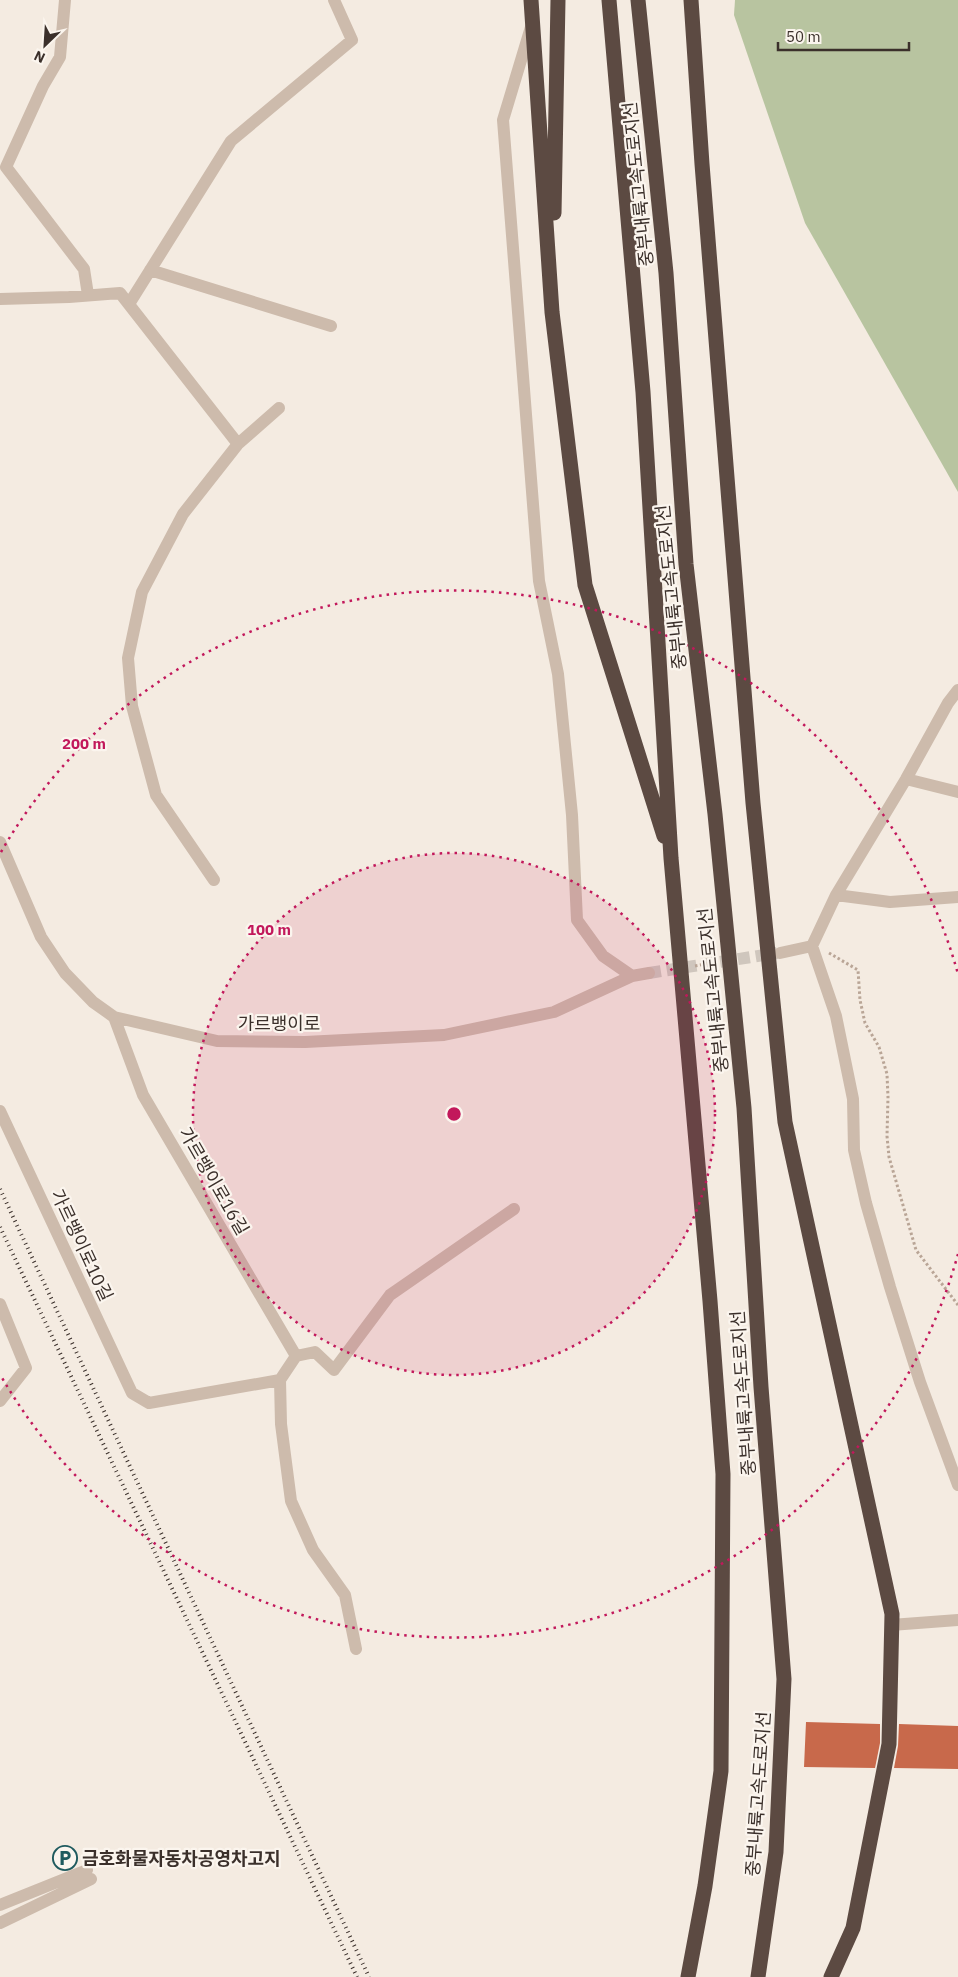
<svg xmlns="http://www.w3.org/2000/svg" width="958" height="1977" font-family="'IBM Plex Sans','Noto Sans KR',sans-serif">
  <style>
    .green { fill: #b8c4a0 }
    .building { fill: #c8694b }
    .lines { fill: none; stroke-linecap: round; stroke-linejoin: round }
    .minor-tunnel { stroke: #cfc6bd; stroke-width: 12; stroke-dasharray: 12 6; stroke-linecap: butt }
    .path { stroke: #b9a596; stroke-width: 3; stroke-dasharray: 2.5 2.5; stroke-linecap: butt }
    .minor { stroke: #cdbbac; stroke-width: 12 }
    .highway { stroke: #5c4a42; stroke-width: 15 }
    .rail { stroke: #3b302b; stroke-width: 4; stroke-dasharray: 1 4; stroke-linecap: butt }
    .ring { fill: none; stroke: #c2185b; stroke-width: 2.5; stroke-dasharray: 2.5 5 }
    .labels { text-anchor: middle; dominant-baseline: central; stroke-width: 4.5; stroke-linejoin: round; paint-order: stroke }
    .street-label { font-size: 18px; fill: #3b302b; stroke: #fbf5ee }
    .poi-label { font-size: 18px; font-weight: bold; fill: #3b302b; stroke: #fbf5ee; text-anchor: start }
    .centre { fill: #c2185b; stroke: #fbf5ee; stroke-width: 2.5 }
    .ring-label { font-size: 15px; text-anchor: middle; font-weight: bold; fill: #c2185b; stroke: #fbf5ee; stroke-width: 4.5; stroke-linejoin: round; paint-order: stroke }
  </style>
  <rect width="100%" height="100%" fill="#f4ebe1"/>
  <path class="green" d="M735,0h223v492l-153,-269 -71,-208z"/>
  <path class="building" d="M806,1722l74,2v19l-5,25 -71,-1z
    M899,1724l59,2v43l-64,-1 4,-22z"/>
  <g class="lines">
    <path class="minor-tunnel" d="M649,973l128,-20"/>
    <path class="path" d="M829,953l29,17 2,30 5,23 14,24 8,27 1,23 -1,39 2,21 27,93 42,55
      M695,966l21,-4"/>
    <path class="minor" d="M65,0l-5,57 -17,29 -37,81 78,102 4,26
      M531,27l-28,93 36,461 19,93 14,141 5,105 26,36 29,20
      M150,270l181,56
      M0,299l69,-2 51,-4 118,151
      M129,304l102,-163 121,-101 -18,-40
      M958,690l-10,13 -42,76 -70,116 -24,51 24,70 17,83 1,51 12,53 24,84 30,95 38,103
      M906,779l52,13
      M0,842l41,95 24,36 28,29 21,15 103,24 88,1 139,-7 110,-23 78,-36 17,-3
      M214,880l-58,-85 -24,-89 -4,-48 14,-66 41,-78 55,-70 41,-36
      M836,895l54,7 68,-5
      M780,953l32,-7
      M0,1111l132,282 17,10 131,-23 16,-24 -153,-261 -29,-78
      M0,1304l26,64 -26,33
      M296,1356l19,-4 19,18 56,-75 124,-86
      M280,1380l1,44 10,77 22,49 32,45 11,54
      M891,1625l67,-5
      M0,1905l87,-35
      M0,1923l91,-44"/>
    <path class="highway" d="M531,0l21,312 33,273 79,251
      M609,0l34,392 28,466 39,443 13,173 -2,297 -16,115 -17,91
      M638,0l28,273 20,291 29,250 29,294 17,279 23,292 -8,173 -18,125
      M691,0l11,164 51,639 32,319 107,492 -3,130 -36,184 -22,49
      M554,213l4,-213"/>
    <path class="rail" d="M0,1189l369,788
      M0,1227l357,750"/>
  </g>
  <circle cx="454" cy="1114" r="261" fill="#c2185b" fill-opacity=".12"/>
  <g class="ring">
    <circle cx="454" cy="1114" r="261"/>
    <path d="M958 1254A523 523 0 0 1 1 1376M1 852A523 523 0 0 1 958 974"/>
  </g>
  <defs>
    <symbol id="parking-ring" viewBox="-11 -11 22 22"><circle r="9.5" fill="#fbf5ee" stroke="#1f5a5e" stroke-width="1.5"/><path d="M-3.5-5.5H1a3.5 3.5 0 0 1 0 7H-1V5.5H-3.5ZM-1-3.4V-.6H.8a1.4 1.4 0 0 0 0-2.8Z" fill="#1f5a5e"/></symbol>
  </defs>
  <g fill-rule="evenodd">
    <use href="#parking-ring" x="51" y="1844" width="28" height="28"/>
  </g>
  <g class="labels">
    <g class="street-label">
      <text transform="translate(638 184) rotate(-96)">중부내륙고속도로지선</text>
      <text transform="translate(671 587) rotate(-96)">중부내륙고속도로지선</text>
      <text transform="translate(713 990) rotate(-96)">중부내륙고속도로지선</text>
      <text x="279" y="1023">가르뱅이로</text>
      <text transform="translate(214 1181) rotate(60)">가르뱅이로16길</text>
      <text transform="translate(82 1245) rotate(65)">가르뱅이로10길</text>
      <text transform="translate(743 1393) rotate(-94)">중부내륙고속도로지선</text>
      <text transform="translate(758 1794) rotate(-86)">중부내륙고속도로지선</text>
    </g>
    <g class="poi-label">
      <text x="82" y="1858">금호화물자동차공영차고지</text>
    </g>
  </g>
  <circle cx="454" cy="1114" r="8" class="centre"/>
  <g class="ring-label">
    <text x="84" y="749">200 m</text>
    <text x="269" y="935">100 m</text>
  </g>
  <g transform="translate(45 45) rotate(205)" stroke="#fbf5ee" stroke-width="4" paint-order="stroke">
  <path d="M0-4L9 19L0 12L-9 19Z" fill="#3b302b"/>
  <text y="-8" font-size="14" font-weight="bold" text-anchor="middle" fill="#3b302b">N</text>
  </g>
  <path d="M778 42v8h131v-8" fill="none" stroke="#3b302b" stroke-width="2.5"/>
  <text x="786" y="42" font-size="15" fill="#3b302b" stroke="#fbf5ee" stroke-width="4" paint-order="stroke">50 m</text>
</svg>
